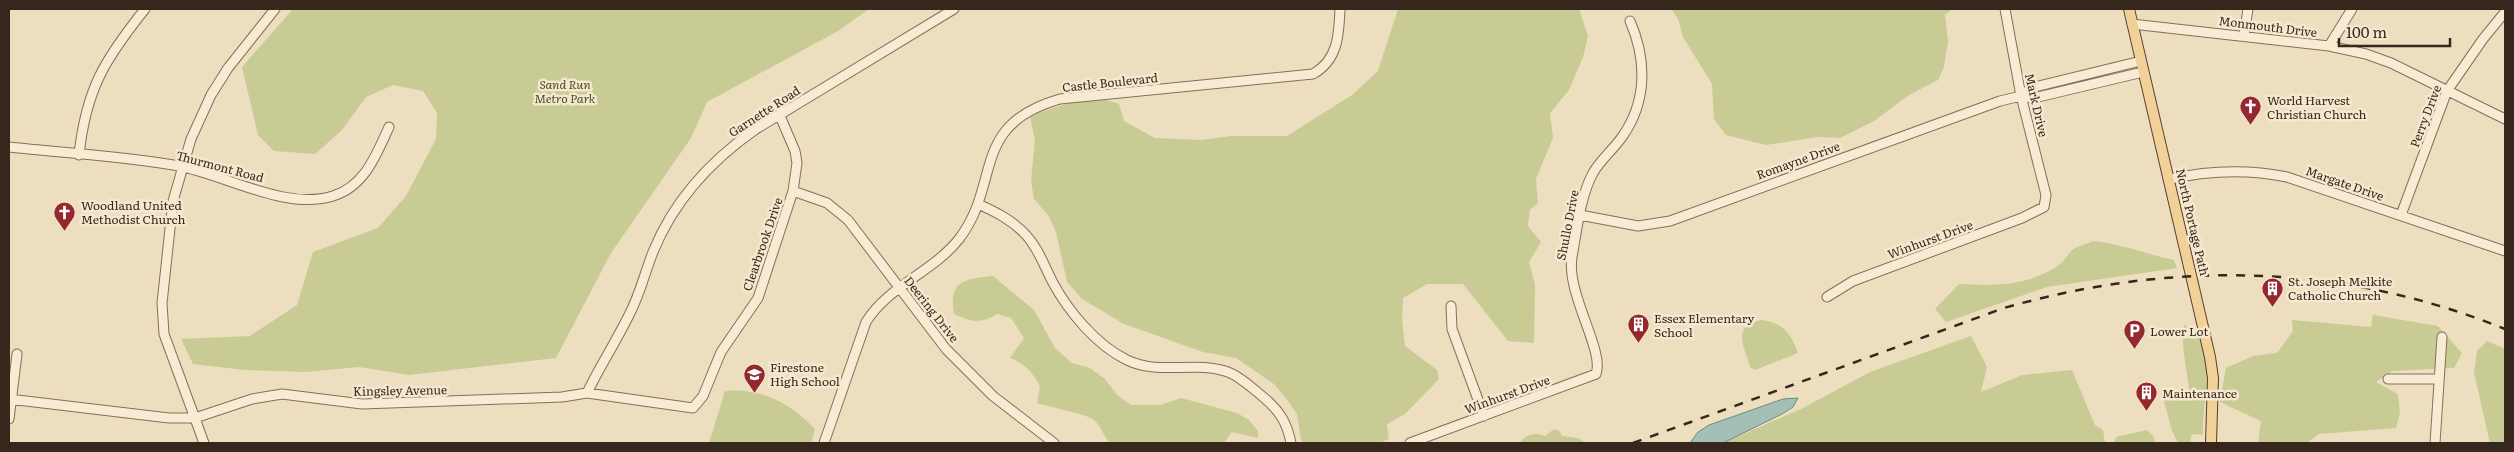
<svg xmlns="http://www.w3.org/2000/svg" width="2514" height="452" font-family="Literata,serif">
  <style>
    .green { fill: #c8cb94 }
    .water { fill: #a3bfb6; stroke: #6a8d83 }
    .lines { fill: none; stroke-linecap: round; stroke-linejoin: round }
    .minor-casing { stroke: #866e58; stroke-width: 11 }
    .major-casing { stroke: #543d2d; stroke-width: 12 }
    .minor { stroke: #f8ebd3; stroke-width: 9 }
    .major { stroke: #f1d197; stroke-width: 10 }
    .rail { stroke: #36271c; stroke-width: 2.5; stroke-dasharray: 9 9; stroke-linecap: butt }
    .labels { text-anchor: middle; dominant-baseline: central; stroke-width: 5; stroke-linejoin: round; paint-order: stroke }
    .street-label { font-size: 12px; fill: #36271c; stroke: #f5e8cf }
    .park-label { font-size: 12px; font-style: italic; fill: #495223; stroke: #f5e8cf }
    .poi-label { font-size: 12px; fill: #36271c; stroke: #f5e8cf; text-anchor: start }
  </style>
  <rect width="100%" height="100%" fill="#eddec0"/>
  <path class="green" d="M293,9h576l-31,22 -131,71 -16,36 -80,115 -55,105 -147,17 -50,-8 -53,5 -61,-2 -52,-6 -12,-25 69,-3 47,-31 16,-53 65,-24 28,-32 30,-57 1,-26 -14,-22 -30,-6 -27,12 -24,33 -27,24 -41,-3 -16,-16 -16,-68z
    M1398,9h181l9,27 -5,21 -14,33 -19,23 3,25 -17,41 2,24 -8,7 -2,16 13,16 -12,20 6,23 -1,58 -26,-2 -45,-57h-36l-24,14 -1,22 3,26 32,24 2,9 -34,35 -18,10 2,15 -10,4h-75l-3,-3 -4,-26 -9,-13 -14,-17 -38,-26 -33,-6 -79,-28 -42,-25 -15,-17 -11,-50 -8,-17 -14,-16 -3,-18 4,-41 -5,-24c27,-9 62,-24 89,-12l5,17 31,17 46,2 31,-4h55l65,-41 26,-24z
    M1671,9h281l-7,6 3,27 -4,25 -6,13 -29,15 -35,26 -34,17 -22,-1 -52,8 -40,-10 -12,-16 -2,-35 -29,-47 -5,-18z
    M2093,241c28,3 53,13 81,19l3,8 -130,19 -101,35 -11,-13 24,-25c35,2 70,2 100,-19 6,-4 8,-10 13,-15 6,-4 15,-6 21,-9z
    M993,276l41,34 21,38 17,15 18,5 15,11 12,16 14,10h29l21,-7 56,15 12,7 9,11v7l-26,-6 -8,11h-114c-6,-6 -9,-17 -16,-23 -7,-6 -45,-13 -57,-17l3,-17c-7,-13 -16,-23 -30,-28l14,-20 -13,-20 -14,-4c-16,10 -26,8 -43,0 -6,-34 11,-35 39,-38z
    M2373,315l65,11 24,27 -8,15 -62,3 -16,11 22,12 2,19 -4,15 -77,6 -12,9h-49l3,-22 -41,-19 6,-34 27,-12 24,-3 16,-22 -1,-11 79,7z
    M1762,320c22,3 29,14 36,33l-43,17 -5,-3c-6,-22 -19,-41 12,-47z
    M2184,325l13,6c2,7 6,14 8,22 6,27 -3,55 -2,82l-11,-1 -2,9h-12l-6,-12 -10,-37 5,-2h22c-1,-22 -9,-45 -5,-67z
    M1971,336l16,31 -6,25 41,-17 50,-5 23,55 8,5 2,13h-382l80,-35 67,-36z
    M2487,341l18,8v94h-15l-16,-70 3,-22z
    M725,391c37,-3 65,12 90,38l-4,14h-102z
    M1554,429l5,2 3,5 16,2 8,5h-67c9,-9 14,-11 26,-7z
    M2147,430l6,6 3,7h-42l2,-6z"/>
  <path class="water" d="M1798,398l-5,9 -11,7 -59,29h-33l8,-11 11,-7 74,-26z"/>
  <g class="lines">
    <defs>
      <path id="minor" d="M2132,24l197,22 37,8 25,9 114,56
        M2244,36l4,-27
        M2329,46l23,-37
        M2021,96l10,-8 110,-27
        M9,147c56,6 114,9 170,19 47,9 107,45 154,30 32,-10 43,-41 56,-69
        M79,155c7,-66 26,-96 66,-146
        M2170,179c40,-9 78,-10 117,-2l218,74
        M793,191l34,12 21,17 98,129 47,47 61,47
        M978,204c18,8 34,16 48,31 12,13 18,30 26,46 16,30 44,64 75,79 33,16 68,0 101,12 13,5 24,16 34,24 17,14 25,26 29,47
        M1580,215l58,11 32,-5 330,-120 21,-5 13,2 109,-26
        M2401,215l46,-124 36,-52 22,-27
        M1827,297l26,-16 169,-63 22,-11 2,-12 -25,-99 -16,-87
        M1451,306l1,23 32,87
        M2388,379h51
        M587,393c13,-27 30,-53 43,-80 10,-19 15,-41 23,-61 21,-52 57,-91 103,-123l198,-120
        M9,399l160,19h26l57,-19 30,-5 80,10 200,-7 25,-4 106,15 10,-12 18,-44 37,-54 35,-107 4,-28 -2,-12 -15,-35
        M9,419l8,-65
        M204,443l-40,-109 -2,-31 11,-102 18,-62 20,-44 17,-27 47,-59
        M824,443l42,-121c22,-36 67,-50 93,-83 43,-56 10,-114 101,-140l253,-25c25,-14 26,-39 27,-65
        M1410,443l186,-69c9,-23 -30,-80 -24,-117 5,-27 8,-60 21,-84 8,-14 20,-23 29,-36 25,-35 25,-77 8,-116
        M2435,443l7,-106"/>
      <path id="major" d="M2129,9l81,348 3,21 -2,65"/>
    </defs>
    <use href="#minor" class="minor-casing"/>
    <use href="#major" class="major-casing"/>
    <use href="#minor" class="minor"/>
    <use href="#major" class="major"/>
    <path class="rail" d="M1633,443l371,-135c168,-48 338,-45 501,21"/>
  </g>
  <defs>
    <symbol id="church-pin" viewBox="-11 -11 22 30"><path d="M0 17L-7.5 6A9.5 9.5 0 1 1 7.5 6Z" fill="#95282f" stroke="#f5e8cf"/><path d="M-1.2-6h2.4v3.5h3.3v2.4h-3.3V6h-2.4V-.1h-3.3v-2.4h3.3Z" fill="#fff"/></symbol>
    <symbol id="building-pin" viewBox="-11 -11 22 30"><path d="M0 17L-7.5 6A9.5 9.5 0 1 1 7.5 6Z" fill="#95282f" stroke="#f5e8cf"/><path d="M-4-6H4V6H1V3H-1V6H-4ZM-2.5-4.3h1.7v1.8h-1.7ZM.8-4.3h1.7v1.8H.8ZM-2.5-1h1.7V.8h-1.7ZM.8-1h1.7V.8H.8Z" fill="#fff"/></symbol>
    <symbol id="parking-pin" viewBox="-11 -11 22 30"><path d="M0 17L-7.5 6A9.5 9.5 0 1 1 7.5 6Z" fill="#95282f" stroke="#f5e8cf"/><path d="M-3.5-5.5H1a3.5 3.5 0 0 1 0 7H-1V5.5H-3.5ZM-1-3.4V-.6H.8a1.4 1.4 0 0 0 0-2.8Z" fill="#fff"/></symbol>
    <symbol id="school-pin" viewBox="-11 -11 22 30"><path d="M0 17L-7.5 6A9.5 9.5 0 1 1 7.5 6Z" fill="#95282f" stroke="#f5e8cf"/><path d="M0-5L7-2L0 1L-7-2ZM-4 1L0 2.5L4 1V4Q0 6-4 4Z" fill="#fff"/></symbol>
  </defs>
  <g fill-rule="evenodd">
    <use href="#church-pin" x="2238" y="94" width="25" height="34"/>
    <use href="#church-pin" x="52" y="200" width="25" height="34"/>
    <use href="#building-pin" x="2260" y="276" width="25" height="34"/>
    <use href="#building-pin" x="1626" y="312" width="25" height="34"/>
    <use href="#parking-pin" x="2122" y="318" width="25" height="34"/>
    <use href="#school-pin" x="742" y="362" width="25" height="34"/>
    <use href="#building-pin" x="2134" y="380" width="25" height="34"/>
  </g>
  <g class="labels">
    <g class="street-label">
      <text transform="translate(2268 26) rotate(7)">Monmouth Drive</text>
      <text transform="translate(1110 82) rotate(-6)">Castle Boulevard</text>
      <text transform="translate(2037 105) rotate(77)">Mark Drive</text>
      <text transform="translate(764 111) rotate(-33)">Garnette Road</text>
      <text transform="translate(2425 116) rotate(-69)">Perry Drive</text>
      <text transform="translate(1798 160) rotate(-20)">Romayne Drive</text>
      <text transform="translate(220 166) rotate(15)">Thurmont Road</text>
      <text transform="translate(2345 183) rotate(19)">Margate Drive</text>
      <text transform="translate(2193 222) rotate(77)">North Portage Path</text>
      <text transform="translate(1567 225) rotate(-79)">Shullo Drive</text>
      <text transform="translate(1930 239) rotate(-20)">Winhurst Drive</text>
      <text transform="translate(762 244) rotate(-71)">Clearbrook Drive</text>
      <text transform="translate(932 309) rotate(52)">Deering Drive</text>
      <text transform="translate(400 390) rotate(-1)">Kingsley Avenue</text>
      <text transform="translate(1507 394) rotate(-20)">Winhurst Drive</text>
    </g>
    <g class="park-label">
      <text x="565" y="84">Sand Run<tspan x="565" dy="14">Metro Park</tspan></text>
    </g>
    <g class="poi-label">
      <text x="2267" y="100">World Harvest<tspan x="2267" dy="14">Christian Church</tspan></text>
      <text x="81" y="205">Woodland United<tspan x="81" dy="14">Methodist Church</tspan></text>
      <text x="2288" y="281">St. Joseph Melkite<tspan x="2288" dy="14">Catholic Church</tspan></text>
      <text x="1654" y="318">Essex Elementary<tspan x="1654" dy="14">School</tspan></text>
      <text x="2150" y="331">Lower Lot</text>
      <text x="770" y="367">Firestone<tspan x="770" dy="14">High School</tspan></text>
      <text x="2162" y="393">Maintenance</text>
    </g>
  </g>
  <rect width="2514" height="452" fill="none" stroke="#36271c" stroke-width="20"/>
  <path d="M2339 38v8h111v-8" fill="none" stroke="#36271c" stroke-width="2.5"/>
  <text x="2346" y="38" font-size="15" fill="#36271c" stroke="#f5e8cf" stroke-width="4" paint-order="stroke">100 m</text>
</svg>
